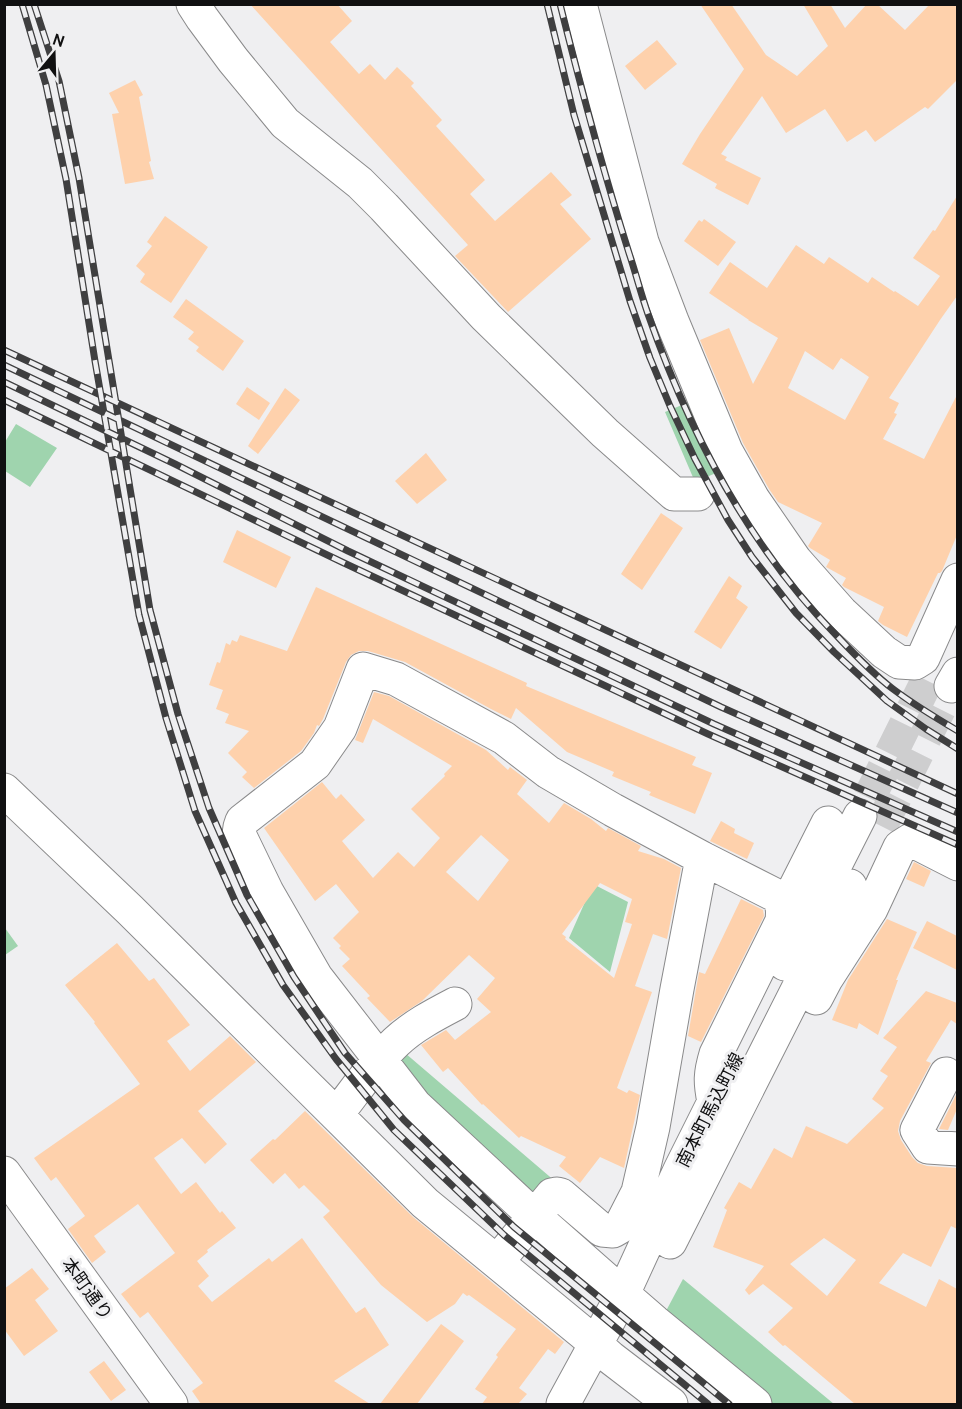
<svg xmlns="http://www.w3.org/2000/svg" width="962" height="1409" font-family="Cabin,'Noto Sans JP',sans-serif">
  <style>
    .green { fill: #9fd4ae }
    .building { fill: #fed1ac; fill-rule: evenodd }
    .lines { fill: none; stroke-linecap: round; stroke-linejoin: round }
    .minor-tunnel { stroke: #cececf; stroke-width: 33; stroke-dasharray: 33 16; stroke-linecap: butt }
    .minor-casing { stroke: #8a8a8b; stroke-width: 35 }
    .minor { stroke: #fff; stroke-width: 33 }
    .rail-casing { stroke: #3f3f40; stroke-width: 7 }
    .rail { stroke: #efeff1; stroke-width: 4.5; stroke-dasharray: 14; stroke-linecap: butt }
    .labels { text-anchor: middle; dominant-baseline: central; stroke-width: 6; stroke-linejoin: round; paint-order: stroke }
    .street-label { font-size: 18px; fill: #101011; stroke: #efeff1 }
  </style>
  <rect width="100%" height="100%" fill="#efeff1"/>
  <path class="green" d="M694,400l29,70 -28,12 -30,-70z
    M16,424l41,24 -27,39 -25,-16v-29z
    M593,884l35,18 -18,70 -41,-34z
    M5,928l13,18 -13,9z
    M398,1047l158,135 -19,21 -114,-106 -33,-43z
    M683,1279l151,125h-61l-107,-87v-6z"/>
  <path class="building" d="M250,4h87l15,17 -22,21 29,32 11,-10 15,16 12,-13 17,16 -3,3 31,34 -6,6 49,54 -15,14 25,27 56,-49 21,23 -12,9 31,35 -83,73 -53,-56 13,-11z
    M700,4h31l35,51 31,21 31,-30 -25,-42h27l15,24 22,-24h10l28,26 25,-26h27v76l-29,29 -3,-2 -50,35 -9,-12 -19,12 -22,-33 -39,24 -24,-37 -41,58 6,3 -2,3 36,18 -13,27 -33,-17 2,-4 -35,-20 18,-30 44,-65z
    M657,40l20,24 -32,26 -20,-24z
    M135,80l8,15 -4,2 12,64 -2,1 5,17 -29,5 -13,-70 7,-1 -10,-20z
    M957,196v100l-17,24 -51,78 10,5 -5,10 3,1 -14,25 41,20 33,-64v140l-15,36 -2,2h-2l-31,64 -24,-12 -5,-4 6,-14 -40,-20 -2,-2 4,-7 -20,-11 4,-7 -20,-12 -2,-2 14,-23 -44,-21 -9,-13 -26,-46 -43,-103 29,-12 24,56 25,-46 -30,-18h1l-40,-27 21,-31 37,26 29,-43 28,19 5,-7 39,26 4,-6 22,15 1,-1 23,15 22,-30 -27,-18 20,-28 2,1zM805,351l28,19 8,-12 28,19 -24,43 -57,-32z
    M165,216l43,31 -37,56 -31,-21 5,-8 -9,-8 16,-20 -5,-4z
    M704,219l32,23 -18,24 -34,-25 15,-21 3,2z
    M186,299l58,42 -21,30 -27,-20 3,-4 -11,-8 6,-7 -21,-15z
    M247,387l23,16 -11,17 -23,-16z
    M285,388l15,12 -42,54 -10,-8z
    M426,453l21,27 -30,24 -22,-23z
    M661,513l22,15 -41,62 -21,-16z
    M237,530l54,27 -15,31 -53,-26z
    M729,576l13,10 -6,12 12,9 -27,42 -27,-17z
    M316,587l211,96 -1,3 170,71 -4,8 20,8 -17,41 -46,-19 2,-3 -39,-16 2,-4 -47,-20 -51,-44 -5,11 -20,-10 -86,-47 -37,-11h-9l-8,4 -5,7 -23,57 -4,7 -2,-1 -3,8 -13,18 -47,37 -12,-11 5,-5 -19,-19 21,-22 -24,-8 4,-9 -13,-5 7,-19 -14,-5 8,-23 3,1 6,-20 4,2 2,-5 5,2 3,-7 47,16z
    M374,692l15,4 97,54 22,20 2,-3 17,13 -10,14 32,29 15,-20 27,16 15,12 2,-3 33,18 -3,5 26,8 17,9 -14,71 -14,-5 -18,52 17,6 -35,96 10,5 2,-3 11,5 -16,73 -24,-11 -20,26 -21,-17 7,-9 -45,-21 -2,2 -36,-34 -1,1 -34,-37 -5,4 -22,-27 25,-15 9,10 36,-28 -14,-13 18,-21 -26,-23 -47,46 -32,21 -23,-24 3,-2 -28,-30 8,-7 -11,-11 2,-2 -8,-8 26,-26 -23,-28 -21,17 -51,-73 58,-46 14,17 5,-5 24,26 -23,21 31,37 25,-26 16,15 26,-29 -29,-29 34,-33 -1,-2 8,-8 -79,-47 -10,24 -8,-3zM481,835l28,25 -31,41 -32,-29zM600,883l32,16 -7,23 7,2 -18,54 -49,-39 1,-2 -4,-3z
    M721,821l14,8 -1,4 20,10 -7,16 -37,-18z
    M914,862l17,9 -7,16 -18,-8z
    M741,899l22,11 1,6 -63,126 -13,-6 11,-64 6,2z
    M887,919l30,13 -21,48h2l-20,55 -19,-12 -2,6 -25,-9 16,-40z
    M927,921l30,15v34l-44,-22z
    M117,943l32,38 5,-3 36,47 -23,16 23,30 40,-35 26,26 -58,49 29,33 -22,20 -23,-26 -28,20 27,36 15,-12 24,31 2,-2 14,17 -29,22 1,2 -11,9 12,15 -11,10 14,16 57,-44 3,4 30,-24 54,75 9,-6 24,38 -55,36 36,23h-169l-9,-13 11,-8 -55,-71 -8,6 -19,-24 54,-41 -37,-49 -44,32 12,16 -14,11 -24,-34 17,-13 -29,-39 -5,4 -17,-23 106,-74 -46,-61 1,-1 -30,-37z
    M926,991l31,12v21l-6,-4 -25,41 5,2 -31,58 -2,10 3,9 11,17 6,6 9,3 30,2v61l-6,-3 -20,41 -28,-14 -24,30 47,24 13,-28 18,10v115h-102l-70,-59 -2,1 -15,-14 25,-24 -30,-24 -14,11 -4,-5 19,-24 -51,-19 14,-37 -3,-2 15,-26 12,7 23,-41 18,10 14,-32 41,18 37,-36 -12,-9 16,-23 -8,-5 17,-24 -14,-9zM824,1238l32,22 -29,36 -37,-32z
    M957,1093v16l-9,21 -9,-1z
    M305,1111l108,106 151,125 -9,12 -7,-5 -29,39 8,6 -9,10h-36l5,-7 -12,-8 23,-32 -2,-2 20,-26 -47,-34 -2,1 -4,-3 -8,11 -28,18 -46,-37 -58,-68 7,-6 -26,-26 -5,4 -14,-16 -12,11 -23,-24 23,-21 2,1z
    M32,1268l17,21 -14,11 23,31 -34,25 -20,-27v-40z
    M441,1324l23,17 -47,63h-37z
    M104,1361l22,29 -15,11 -22,-29z"/>
  <g class="lines">
    <path class="minor-tunnel" d="M869,798l60,-121
      M881,826l70,-140"/>
    <defs>
      <path id="minor" d="M193,4l9,14 31,42 52,63 75,60 24,24 102,110 119,116 69,61h24
        M580,4l62,238 30,79 54,130 27,48 42,61 46,52 43,40 15,10 16,1 8,-5 35,-78
        M951,686l7,-12
        M4,790l126,120 295,293 158,130 28,25 60,46
        M783,912l45,-89
        M785,964l75,-148
        M816,998l10,-19 45,-70 29,-62 11,-7 47,24
        M946,1074l-29,56 11,17 30,2
        M714,1102c-4,-20 -4,-28 2,-48l66,-133c1,-10 1,-17 -5,-25l-75,-38 -89,-48 -65,-38 -44,-34 -108,-59 -33,-10 -23,59 -25,36 -73,57 -2,6 -1,7 28,58 49,85 99,128 119,111 76,67 45,39 100,82
        M337,1114c19,-24 37,-51 59,-72 17,-16 38,-27 59,-38
        M4,1173l167,231
        M670,1242l180,-356
        M497,1262l55,-67 5,-1 4,1 41,35 11,1 7,-4 18,-35 15,-65 24,-138 25,-131
        M563,1404l60,-110 57,-124 44,-88"/>
    </defs>
    <use href="#minor" class="minor-casing"/>
    <use href="#minor" class="minor"/>
    <defs>
      <path id="rail" d="M22,4l24,81 20,94 29,182 44,254 27,103 29,93 41,92 47,82 53,74 58,71 110,105 204,169
        M34,4l25,77 20,97 71,432 28,104 31,94 38,87 47,82 51,76 59,67 110,107 215,177
        M547,4l27,111 56,186 20,57 20,48 25,53 33,61 24,37 44,56 38,39 53,49 39,28 32,20
        M560,4c21,84 43,167 69,249 7,21 12,41 19,61 41,118 101,233 189,322 17,18 36,38 56,53 20,15 43,29 65,42
        M4,350l954,444
        M4,365l717,342 237,106
        M4,382l171,82 173,87 366,173 244,108
        M4,400l340,163 364,171 250,111"/>
    </defs>
    <use href="#rail" class="rail-casing"/>
    <use href="#rail" class="rail"/>
  </g>
  <g class="labels">
    <g class="street-label">
      <text transform="translate(710 1110) rotate(-63)">南本町馬込町線</text>
      <text transform="translate(87 1289) rotate(54)">本町通り</text>
    </g>
  </g>
  <rect width="962" height="1409" fill="none" stroke="#101011" stroke-width="12"/>
  <g transform="translate(54 54) rotate(19)" stroke="#efeff1" stroke-width="4.5" paint-order="stroke">
  <path d="M0-4.5L10 22L0 15L-10 22Z" fill="#101011"/>
  <text y="-9" font-size="16" font-weight="bold" text-anchor="middle" fill="#101011">N</text>
  </g>
</svg>
